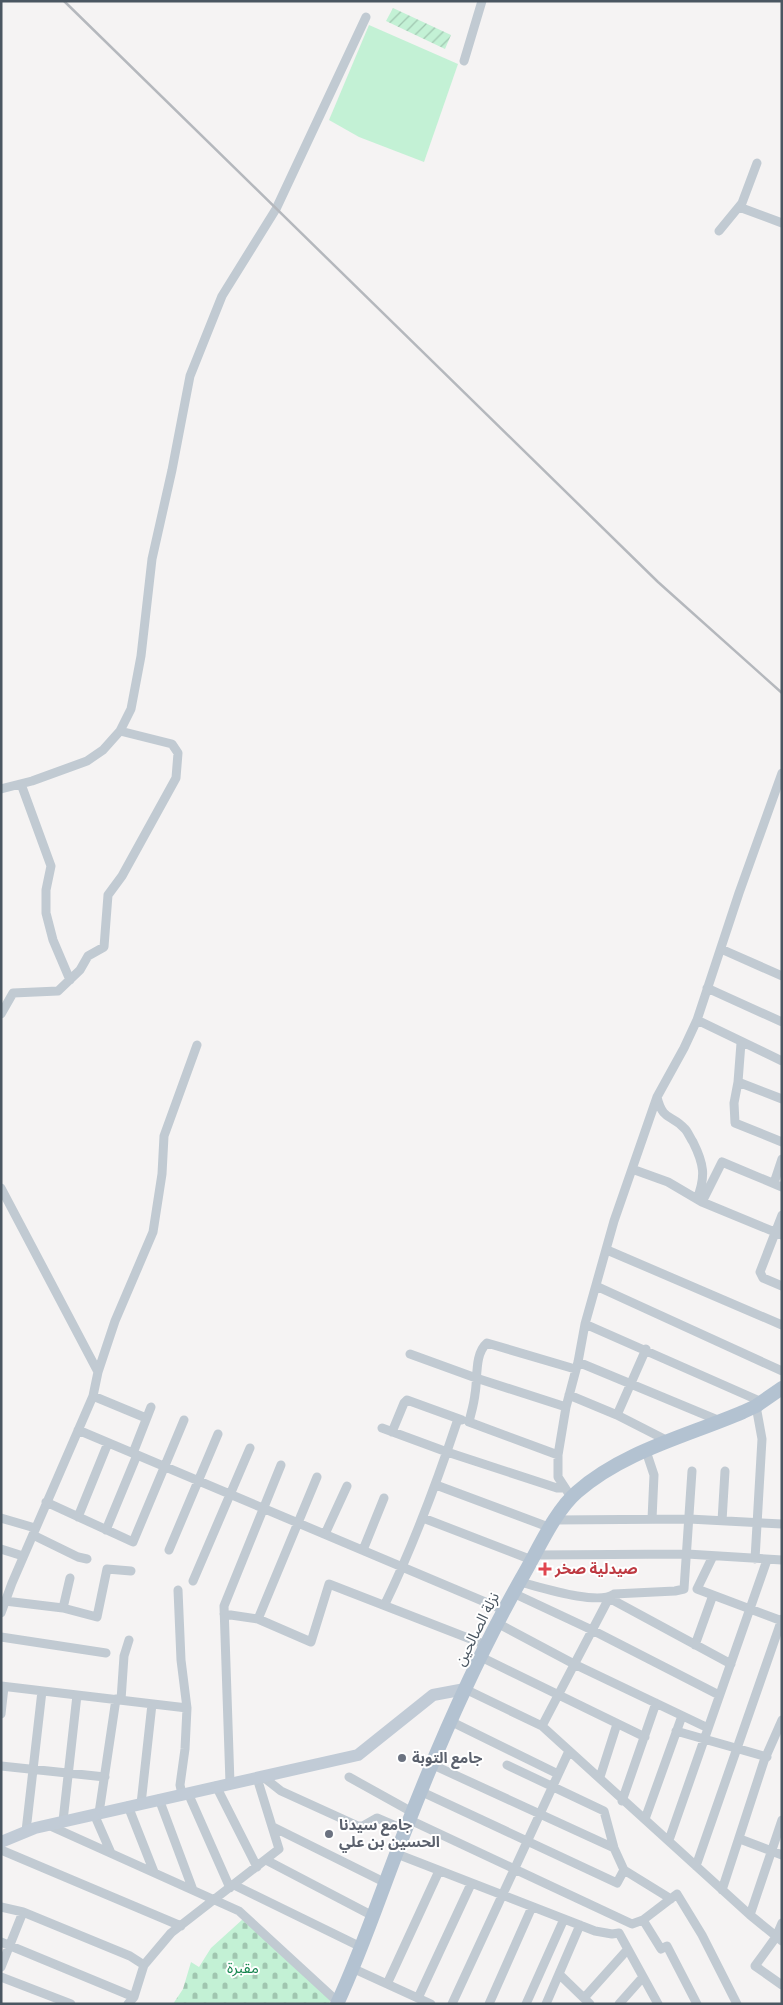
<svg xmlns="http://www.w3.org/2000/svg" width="783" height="2005" font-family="Signika,'Noto Sans Arabic',sans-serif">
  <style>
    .grass { fill: #c3f1d5 }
    .cemetery { fill: url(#cemetery-stones) }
    .garden { fill: url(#garden-furrows) }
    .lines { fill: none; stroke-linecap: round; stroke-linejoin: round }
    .street { stroke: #c1cad2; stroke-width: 9 }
    .secondary { stroke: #c1cbd6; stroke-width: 12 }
    .primary { stroke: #b3c2d1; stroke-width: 14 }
    .rail { stroke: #b5b8bd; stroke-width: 2.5 }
    .health-dot { fill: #e0444e; stroke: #fff; stroke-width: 2 }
    .worship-dot { fill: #6b7280; stroke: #fff; stroke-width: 2 }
    .labels { text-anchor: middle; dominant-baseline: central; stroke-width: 4; stroke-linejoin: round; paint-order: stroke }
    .health-label { font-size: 15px; font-weight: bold; fill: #be3a42; stroke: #fff; text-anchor: start }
    .street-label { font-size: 15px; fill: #4a5661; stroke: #fff }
    .worship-label { font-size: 15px; font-weight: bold; fill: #5b616d; stroke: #fff; text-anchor: start }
    .park-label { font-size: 15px; fill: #17864f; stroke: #fff }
  </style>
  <defs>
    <pattern id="cemetery-stones" width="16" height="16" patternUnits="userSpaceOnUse" patternTransform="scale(1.25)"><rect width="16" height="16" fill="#c3f1d5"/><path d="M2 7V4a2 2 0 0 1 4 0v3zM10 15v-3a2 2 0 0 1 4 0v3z" fill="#a0c6b0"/></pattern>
    <pattern id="garden-furrows" width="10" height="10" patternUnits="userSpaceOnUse" patternTransform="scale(1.25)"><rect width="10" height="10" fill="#c3f1d5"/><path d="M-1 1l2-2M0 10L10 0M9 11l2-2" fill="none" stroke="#a0c6b0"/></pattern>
  </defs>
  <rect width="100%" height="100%" fill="#f5f3f3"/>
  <path class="grass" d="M369,25l89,39 -34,98 -65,-25 -30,-17z"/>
  <path class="cemetery" d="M243,1919l88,80 -2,5h-156l10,-15 8,-27 8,5 12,-19z"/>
  <path class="garden" d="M393,8l58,27 -6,14 -59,-28z"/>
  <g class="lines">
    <path class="street" d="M464,61l18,-60
      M739,207l43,16
      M719,231l23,-28 15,-40
      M21,784l30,82 -5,24v23l7,27 17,40
      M1,789l31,-8 55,-20 16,-11 17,-19 11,-22 10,-53 11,-97 20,-89 18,-94 32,-80 54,-87 90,-192
      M721,949l61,27
      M707,988l75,34
      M1,1014l12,-21 45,-2 22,-21 8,-14 16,-9 4,-52 14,-19 54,-98 2,-25 -6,-9 -52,-13
      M697,1020l85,41
      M741,1043l-3,39 -4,21 1,20 47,19
      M738,1082l44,17
      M657,1097c6,25 15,17 28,32 3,3 5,9 8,13 11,22 13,34 4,57
      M632,1169l36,13 34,20
      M774,1183l8,-24
      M782,1187l-60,-25 -20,40 80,33
      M1,1188l97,184
      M782,1215l-22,57 3,6 19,8
      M607,1250l175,75
      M596,1286l186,85
      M585,1324l177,78
      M410,1354l66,24 90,29
      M578,1362l142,59
      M569,1395l48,20 51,26
      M93,1396l53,22
      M617,1415l29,-66
      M382,1428l65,24 110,36h7
      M78,1430l426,180
      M392,1432l12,-29 3,-3 55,20
      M646,1451l8,24 -2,44
      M133,1453l18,-46
      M558,1455l-89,-33c2,-9 5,-18 6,-28 3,-15 -1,-40 12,-51l88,26
      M436,1485l115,43
      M571,1497l-13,-20v-22l8,-48 12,-45 7,-38 29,-103 43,-124 27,-49 13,-28 42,-127 43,-120
      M46,1502l87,40 51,-122
      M78,1517l30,-74
      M1,1518l34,10
      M423,1518l109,42
      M555,1520l134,-1 93,5
      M722,1521l3,-50
      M106,1530l31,-75
      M325,1534l22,-48
      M33,1535l45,22 9,2
      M1,1549l22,7
      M169,1550l49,-116
      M363,1550l21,-52
      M535,1555l152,-1 95,6
      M713,1556l-16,33 85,32
      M755,1559l7,-120 -6,-33
      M193,1581l57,-133
      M520,1582c20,5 78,24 94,12l61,-3 9,-2 8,-118
      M178,1590l3,70 6,48
      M513,1593l79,37 127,65
      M5,1601l58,7 34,9 10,-48 24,2
      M385,1604c29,-60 52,-122 73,-185
      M63,1608l7,-30
      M1,1613l11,-30 81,-187 5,-24 17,-51 38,-89 9,-58 2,-38 33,-91
      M224,1614l34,5 53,23 18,-58 157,61
      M258,1619l59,-142
      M497,1623l77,41 134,64
      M1,1637l105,16
      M695,1645l18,-50
      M481,1657l164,80
      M1,1686l186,22 -2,41 -5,36 2,9
      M465,1689l77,37 208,189 32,26
      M121,1700l3,-44 5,-16
      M1,1714l3,-27
      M450,1721l108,53
      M542,1726l67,-128 122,66
      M676,1731l91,26
      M431,1764l183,84
      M507,1765l97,46 10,37 10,22
      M1,1766l104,11
      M262,1776l19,15 77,35h5l14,-8 28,12
      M349,1777l63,35
      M600,1777l17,-53
      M230,1783l-6,-177 57,-141
      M216,1786l41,81
      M420,1791l197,92 7,-13 47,29
      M188,1793l42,95
      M159,1799l34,91
      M622,1801l34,-98
      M141,1804l11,-100
      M128,1806l26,66
      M99,1813l17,-114
      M94,1814l17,39
      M645,1819l37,-103
      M410,1820l222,104 11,-4 34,-26 25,41 35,69
      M63,1821l14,-126
      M48,1825l191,86 99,91
      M273,1827l113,56
      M26,1831l16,-140
      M740,1839l42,16
      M669,1840l98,-280
      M1,1850l180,76
      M397,1854l198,77 17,3 7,-1 39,71
      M266,1860l107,56
      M696,1866l86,-247
      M234,1885l127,62
      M722,1890l42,-129 18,-41
      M1,1907l22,5 107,44 14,9
      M750,1915l32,-95
      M643,1920l18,29 6,-3 30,58
      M782,1923l-6,14 -21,29 27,19
      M1,1942l133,55
      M1,1967l22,-55
      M352,1968l79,36
      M559,1974l31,30
      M1,1977l70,27
      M387,1984l52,-113
      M418,1998l53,-114
      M584,1998l44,-49
      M128,2004l6,-7 10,-32 27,-32 108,-84 -22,-71
      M452,2004l117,-253
      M489,2004l43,-97
      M526,2004l38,-85
      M546,2004l34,-79
      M619,2004l24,-27"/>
    <path class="secondary" d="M1,1842l34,-14 323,-73 75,-60 32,-6"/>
    <path class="primary" d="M337,2004c26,-56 45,-115 68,-173 34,-88 72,-175 119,-257 15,-26 31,-63 53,-82 47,-41 110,-56 166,-80l13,-6 26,-18"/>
    <path class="rail" d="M64,1l594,581 124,111"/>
  </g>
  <path class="health-dot" d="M542.5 1561.5h5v5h5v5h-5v5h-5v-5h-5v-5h5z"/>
  <g class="worship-dot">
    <circle cx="402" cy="1758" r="5"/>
    <circle cx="329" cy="1834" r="5"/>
  </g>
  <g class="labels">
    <g class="health-label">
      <text x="555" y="1569">صيدلية صخر</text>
    </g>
    <g class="street-label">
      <text transform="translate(477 1629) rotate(-63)">نزلة الصالحين</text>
    </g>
    <g class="worship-label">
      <text x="412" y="1758">جامع التوبة</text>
      <text x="339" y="1825">جامع سيدنا<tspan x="339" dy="17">الحسين بن علي</tspan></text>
    </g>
    <g class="park-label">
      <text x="243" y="1968">مقبرة</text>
    </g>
  </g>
  <rect width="783" height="2005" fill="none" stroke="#4a5661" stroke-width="5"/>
</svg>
